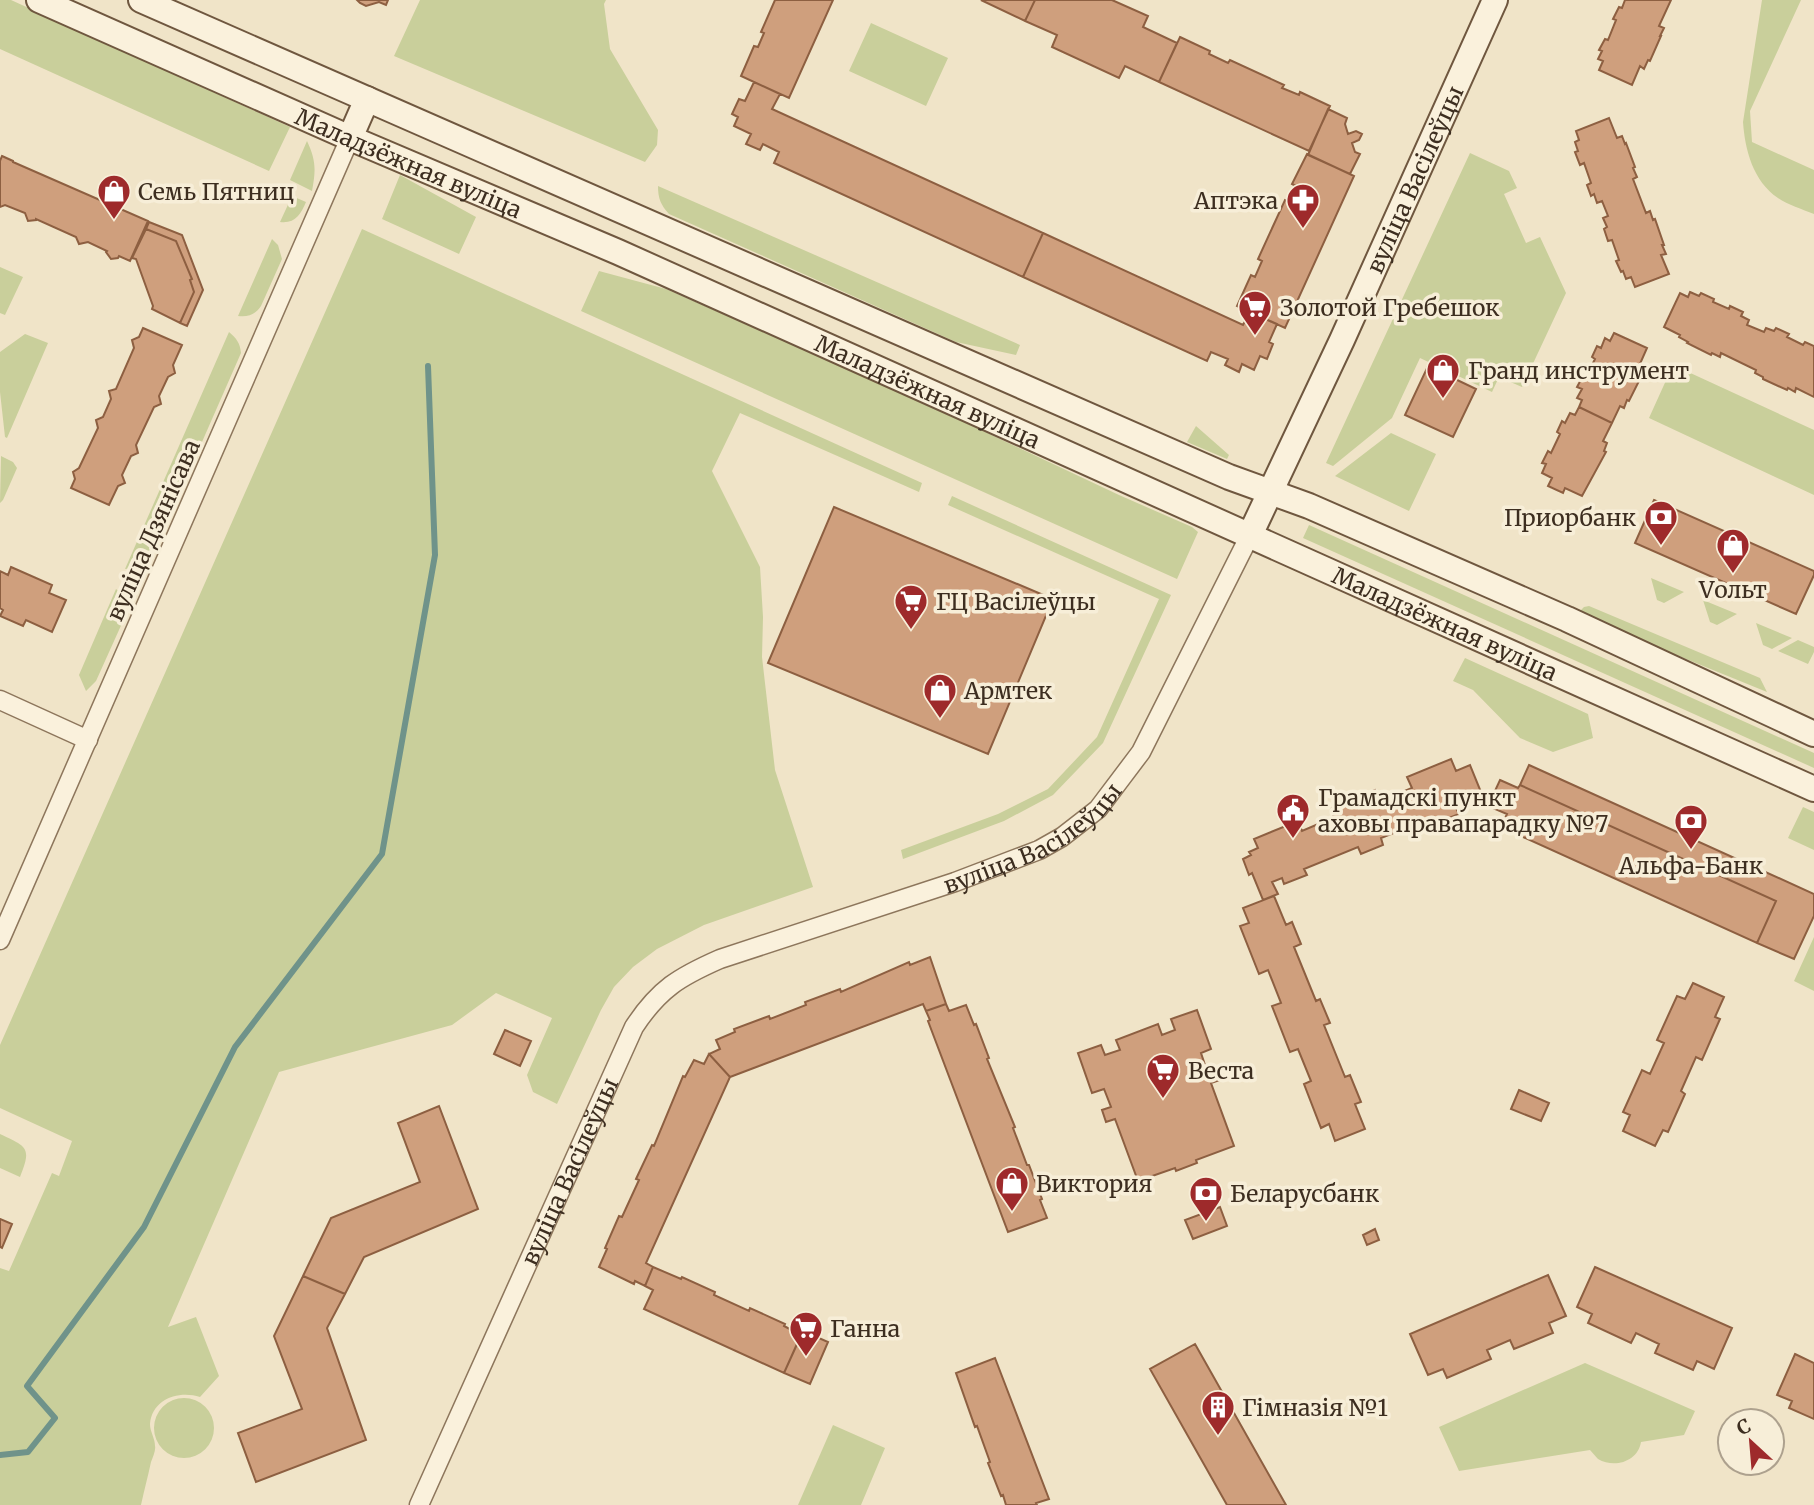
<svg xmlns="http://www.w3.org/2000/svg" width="1814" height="1505" font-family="Merriweather,serif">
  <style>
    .green { fill: #c9cf9b }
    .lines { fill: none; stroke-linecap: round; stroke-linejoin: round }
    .stream { stroke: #6f938a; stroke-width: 6 }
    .building { fill: #cf9f7d; stroke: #8d5f41; stroke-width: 2 }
    .street-casing { stroke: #8d765c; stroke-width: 21 }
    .secondary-casing { stroke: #6f573f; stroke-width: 28 }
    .street { stroke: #faf1dc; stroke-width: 18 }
    .secondary { stroke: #faf1dc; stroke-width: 24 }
    .labels { text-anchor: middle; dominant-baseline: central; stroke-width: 7; stroke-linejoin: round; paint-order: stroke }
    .street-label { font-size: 23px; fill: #3d2e20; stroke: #f7eed8 }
    .poi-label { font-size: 23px; fill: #3d2e20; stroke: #f7eed8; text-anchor: start }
  </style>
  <rect width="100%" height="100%" fill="#f0e4c8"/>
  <path class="green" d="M0,0h11l279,127 -21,44 -269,-122z
    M420,0h186l-2,4 6,45 48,81 -1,15 -12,17 -251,-106z
    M1762,0h39l-51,111 2,31 62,28v44c-12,-5 -26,-9 -36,-16 -25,-17 -33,-48 -35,-76z
    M871,23l77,35 -22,48 -77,-35z
    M307,141c9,19 9,29 5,50l-22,-11z
    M1470,153l39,18 8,17 -13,6 22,49 14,-6 26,56 -44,94 -23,-10 -7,15 -72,-34 -28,60 -59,48 -7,-3z
    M400,175l76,42 -17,37 -77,-35z
    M658,186l362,159 -4,10 -60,-13 -287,-128c-8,-9 -11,-15 -11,-28z
    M292,196l14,6c-5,12 -11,22 -26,20z
    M362,229l560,254 -3,9 -179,-79 -28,58 48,96 3,50 -1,40 13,113 38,117 -109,38 -47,24 -24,18 -19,20 -13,23 -44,94 -24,-12 -6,-17 25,-57 -56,-25 -44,32 -173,47 -111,255 28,-10 23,59 -19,21c-21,-7 -48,2 -50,27 0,8 5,14 5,22 1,4 -2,11 -4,16 -3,14 -7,29 -10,43h-141v-237l9,3 43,-98 7,3 13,-35 -72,-33v-63z
    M272,239l6,6 4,14 -21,47c-6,9 -13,11 -23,10z
    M0,267l23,10 -18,38 -5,-2z
    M599,271l67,18 228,100 225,106 73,32 6,5 -21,47 -596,-268z
    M229,332c8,7 11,11 12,21l-89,203c-8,8 -15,12 -27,13z
    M25,334l23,9 -41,95 -2,-1 -5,-45v-40z
    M1673,365l141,65v65l-165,-77z
    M1196,426l33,29 -2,4 -40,-17z
    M1391,433l45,21 -27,57 -74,-35z
    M1,456l12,6 4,6 -14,32 -3,3z
    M952,496l219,99 -68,148 -50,52 -49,26 -101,38 -2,-9 97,-36 50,-25 49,-52 62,-138 -211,-94z
    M1309,525l505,228v15l-511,-230z
    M1651,578l33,14 -20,11 -7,-3z
    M116,589c8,6 10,11 12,21l-32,71 -10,10 -7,-16z
    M1703,600l34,14 -20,11 -7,-3z
    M1589,606l171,72 7,14 -184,-75 -2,-7 3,-3z
    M1756,623l36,15 -20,11 -9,-4z
    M1798,640l16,7v5l-6,12 -30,-13z
    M1465,658l123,56 5,24 -40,14 -33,-14 -47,-48 -20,-9z
    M1803,807l11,5v38l-26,-12z
    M1814,937v54l-20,-10z
    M0,1134c27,13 32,13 20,43l-20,-9z
    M1585,1363l110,48 -11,24 -43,7c-3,19 -26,27 -43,17 -2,-2 -6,-7 -8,-9l-131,21 -20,-44z
    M154 1428a30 30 0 1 1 60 0a30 30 0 1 1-60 0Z
    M833,1425l52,23 -24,57h-63z"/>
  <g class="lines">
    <path class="stream" d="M0,1455l28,-3 27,-34 -28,-32 117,-159 91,-180 147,-193 53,-299 -7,-189"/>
  </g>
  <path class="building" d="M357,0h31l-2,5 -7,-3 -13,4 -6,-3z
    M775,0h58l-44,98 -48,-22 13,-30 4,1 6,-14 -3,-1z
    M981,0h54l-10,21z
    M1035,0h77l36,16 -5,11 34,16 -18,39 -34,-16 -6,12 -67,-31 5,-12 -32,-14z
    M1625,0h46l-12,26 5,2 -4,8h1l-11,25 -2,-1 -4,9 -4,-3 -8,19 -33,-15 4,-9 -5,-2 4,-8 -3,-1 6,-11 3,1 8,-20 -3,-1 6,-12 3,1z
    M1180,37l30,14 -1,3 19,9 2,-3 54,25 -2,3 17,7 1,-3 30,14 -21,45 -150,-69z
    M754,82l26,12 -8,15 271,124 -20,44 -249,-114 5,-11 -16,-8 -3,6 -14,-6 5,-10 -17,-8 4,-9 -6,-3 7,-15 6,2z
    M1328,109l19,9 -2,6 3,10 8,-3 6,3 -3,6 -7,3 3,9 5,2 -10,20 -42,-19z
    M1609,118l8,20 5,-2 3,8 1,-1 9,24 -2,1 4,9 -4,2 13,34 4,-2 3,9 2,-1 9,26h-2l4,9 -5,1 8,19 -34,13 -4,-10 -5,2 -3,-8 -2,1 -5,-11 3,-1 -7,-20 -4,1 -4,-12 3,-2 -4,-9 5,-2 -6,-15 -5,2 -3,-9 -3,2 -4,-11 4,-2 -7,-20 -4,2 -5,-13 3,-1 -3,-9 4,-2 -3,-9z
    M1307,154l47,22 -69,152 -48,-22 14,-31 4,2 7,-16 -4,-2 27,-59 4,2 7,-16 -4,-2z
    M2,156l11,5v1l135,59 -18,40 -11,-5 -1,2 -7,1 -5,-7 1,-1 -19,-9 -9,2 -3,-7 -40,-18v1l-8,1 -3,-8 -20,-8 -5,2v-46z
    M149,222l33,13 21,55 -16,36 -7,-3 14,-31 -4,-12 2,-1 -16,-38 -30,-12z
    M146,229l30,12 16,38 -2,1 4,12 -14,31 -28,-14 1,-3 -17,-47 -4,-1z
    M1043,233l200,92 7,-13 27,12 -8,18 4,2 -6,15 -7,-3 -6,14 -12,-6 -3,8 -14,-7 3,-6 -17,-7 -4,9 -184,-84z
    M1690,292l9,4 2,-3 13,6 -1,3 16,7 1,-3 13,6 -2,4 8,4 -2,5 17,7 2,-4 8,3 2,-3 13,6 -2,3 16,8 2,-3 9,4v51l-18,-9 -1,4 -7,-4 -1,2 -24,-11v-2l-8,-4 1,-3 -35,-17 -1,4 -8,-4 -1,2 -24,-12 1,-1 -9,-5 1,-2 -16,-8 16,-34 8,4z
    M143,328l39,17 -9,20 2,8 -7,4 -9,19 2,8 -7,3 -18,38 2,8 -7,3 -9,19 3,8 -7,3 -9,19 -38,-17 4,-9 -2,-7 6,-4 19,-40 -2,-8 7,-3 8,-18 -2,-8 7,-2 18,-41 -2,-8 7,-3z
    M1614,333l33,15 -8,18 4,2 -4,8 2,1 -12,24 -2,-1 -3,8 -4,-2 -8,17 -33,-16 3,-7 -5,-2 5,-9 -5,-2 6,-11 3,1 9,-18 -3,-2 5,-11 4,2 4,-10 5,3z
    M1428,366l48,23 -23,48 -48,-22z
    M1579,407l33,16 -9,18 4,2 -3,8 2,1 -24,44 -17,-8 -2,5 -15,-7 4,-8 -10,-5 4,-9 -4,-1 6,-12 3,2 9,-19 -3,-2 5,-11 3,2 5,-10 5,2z
    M1654,500l160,71v4l-18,39 -161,-71z
    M834,507l219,92 -65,155 -220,-91z
    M11,567l41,18 -3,8 17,7 -14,32 -26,-12 -3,6 -23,-10 3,-6 -3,-2v-37l8,4z
    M1451,759l5,12 14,-6 13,32 -27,11 3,6 -22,9 -3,-6 -53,21 2,7 -22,9 -3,-7 -54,22 3,6 -23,9 -2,-6 -10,4 6,12 -15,6 -11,-27 -3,2 -6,-16 8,-4 -2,-3 9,-4 -4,-9 44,-18 4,10 21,-9 11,-4 -3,-10 44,-18 5,11 32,-13 -5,-11z
    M1529,765l285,129v22l-20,43 -37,-16 19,-42 -256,-116z
    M1500,780l18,8 2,-3 256,116 -19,42 -256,-116 6,-13 -19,-8z
    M1274,896l12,29 6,-3 9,22 -7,3 22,54 4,-2 10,24 -6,2 21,52 5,-2 11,27 -6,2 10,25 -30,12 -6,-17 -8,4 -17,-44 7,-3 -13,-32 -8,3 -18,-46 9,-3 -13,-33 -9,4 -19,-48 9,-3 -6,-15z
    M930,957l16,47 -20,7 -3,-7 -193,73 -21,-23 11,-5 -4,-9 19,-8 -1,-3 35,-13 1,3 36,-14 -1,-3 35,-13 1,3 68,-30 1,3z
    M1693,983l31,14 -9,20 5,2 -18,41 -6,-3 -15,34 4,3 -17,38 -5,-2 -8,16 -32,-15 7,-16 -7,-3 19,-42 8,4 14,-31 -7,-3 20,-44 8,3z
    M946,1004l3,7 17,-6 8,20 2,-1 13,34 -2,1 28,68 -2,1 14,37h2l13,34 -2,1 7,18 -39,14 -80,-211 2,-1 -4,-9z
    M1197,1010l14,39 -10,4 6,18 8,-3 5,12 -9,3 23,63 -38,14 1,3 -21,8 -1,-3 -37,13 -23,-62 -9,3 -4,-12 9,-3 -7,-18 -12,4 -14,-40 23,-8 4,10 15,-5 -4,-10 42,-16 4,11 13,-5 -4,-11z
    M505,1030l26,11 -11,25 -26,-12z
    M709,1054l21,23 -84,186 7,4 -8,19 -10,-5 -1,3 -35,-17 8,-18 -2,-1 14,-32 3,1 17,-37 -3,-1 16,-34 2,1 29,-70 2,1 9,-17 10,4z
    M1519,1090l30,13 -8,18 -30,-12z
    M439,1106l39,103 -114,48 -19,37 -42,-18 28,-58 89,-36 -22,-59z
    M1220,1207l7,19 -34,13 -8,-19z
    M0,1219l12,5 -10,24 -2,-1z
    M1375,1229l4,11 -12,5 -4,-10z
    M653,1267l28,12 1,-2 33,15 -1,3 35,16 1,-3 35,16 -1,2 17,9 -17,38 -140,-64 9,-19 -8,-4z
    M1595,1267l137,61 -18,41 -17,-8 -4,9 -38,-17 4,-9 -23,-11 -5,10 -43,-20 4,-9 -15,-7z
    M1548,1275l18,41 -17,7 4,10 -39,16 -4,-9 -23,10 4,9 -44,19 -4,-9 -15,6 -18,-41z
    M303,1276l42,18 -18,34 39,112 -110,42 -18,-49 64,-24 -28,-73z
    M803,1331l25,11 -18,42 -26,-11z
    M1195,1344l91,161h-59l-77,-136z
    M1795,1354l19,9v56l-25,-11 3,-7 -15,-6z
    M995,1358l54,141 -13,4 1,2h-31l-3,-10 -2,1 -13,-33 2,-1 -13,-36 -2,1 -19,-54z"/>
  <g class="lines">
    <defs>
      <g id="street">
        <path d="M0,700l88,40"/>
        <path d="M0,940l350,-802"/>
        <path id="s1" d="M419,1505l215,-478c25,-38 45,-50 86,-68l235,-77 84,-32 23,-13 36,-28 43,-57 109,-217"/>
      </g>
      <g id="secondary">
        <path id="s2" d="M39,0l311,138 268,114 1196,537"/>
        <path d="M141,0l1088,477 80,29 258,113 247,115"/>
        <path d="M350,138l17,-39"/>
        <path id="s3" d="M1250,535l92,-195 153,-340"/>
      </g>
    </defs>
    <use href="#street" class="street-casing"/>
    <use href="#secondary" class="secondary-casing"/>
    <use href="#street" class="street"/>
    <use href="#secondary" class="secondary"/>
  </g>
  <defs>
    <symbol id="shop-pin" viewBox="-11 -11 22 30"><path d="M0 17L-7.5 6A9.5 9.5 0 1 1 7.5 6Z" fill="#9e2a2b" stroke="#f7eed8"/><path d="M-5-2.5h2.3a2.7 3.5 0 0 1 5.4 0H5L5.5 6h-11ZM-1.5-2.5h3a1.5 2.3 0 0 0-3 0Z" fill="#fff"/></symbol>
    <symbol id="pharmacy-pin" viewBox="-11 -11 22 30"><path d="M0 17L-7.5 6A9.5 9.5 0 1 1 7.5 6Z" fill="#9e2a2b" stroke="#f7eed8"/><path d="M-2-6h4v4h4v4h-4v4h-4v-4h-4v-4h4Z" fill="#fff"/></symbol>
    <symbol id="supermarket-pin" viewBox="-11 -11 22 30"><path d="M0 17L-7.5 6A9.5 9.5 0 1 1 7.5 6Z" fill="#9e2a2b" stroke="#f7eed8"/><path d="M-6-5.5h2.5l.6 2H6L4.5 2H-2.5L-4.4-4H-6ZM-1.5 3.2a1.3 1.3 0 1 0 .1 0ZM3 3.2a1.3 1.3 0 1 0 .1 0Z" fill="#fff"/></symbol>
    <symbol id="bank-pin" viewBox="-11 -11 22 30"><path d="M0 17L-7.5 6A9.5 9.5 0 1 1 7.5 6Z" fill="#9e2a2b" stroke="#f7eed8"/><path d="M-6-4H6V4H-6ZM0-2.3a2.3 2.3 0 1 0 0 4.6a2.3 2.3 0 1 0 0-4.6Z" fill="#fff"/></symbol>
    <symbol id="civic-pin" viewBox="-11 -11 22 30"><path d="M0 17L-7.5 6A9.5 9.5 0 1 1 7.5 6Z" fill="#9e2a2b" stroke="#f7eed8"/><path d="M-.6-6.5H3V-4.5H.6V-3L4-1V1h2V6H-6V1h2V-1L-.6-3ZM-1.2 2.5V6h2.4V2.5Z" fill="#fff"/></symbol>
    <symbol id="building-pin" viewBox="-11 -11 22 30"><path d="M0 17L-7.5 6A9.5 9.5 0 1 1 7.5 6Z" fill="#9e2a2b" stroke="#f7eed8"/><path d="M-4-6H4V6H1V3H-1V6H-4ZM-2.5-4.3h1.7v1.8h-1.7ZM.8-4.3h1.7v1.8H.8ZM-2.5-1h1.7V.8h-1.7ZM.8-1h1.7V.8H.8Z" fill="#fff"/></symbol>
  </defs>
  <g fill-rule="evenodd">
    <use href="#shop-pin" x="95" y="172" width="38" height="52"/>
    <use href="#pharmacy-pin" x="1284" y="181" width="38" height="52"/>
    <use href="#supermarket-pin" x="1236" y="288" width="38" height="52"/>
    <use href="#shop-pin" x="1424" y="351" width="38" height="52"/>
    <use href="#bank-pin" x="1642" y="498" width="38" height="52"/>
    <use href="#shop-pin" x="1714" y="526" width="38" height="52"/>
    <use href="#supermarket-pin" x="892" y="582" width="38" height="52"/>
    <use href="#shop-pin" x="921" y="671" width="38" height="52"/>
    <use href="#civic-pin" x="1274" y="791" width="38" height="52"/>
    <use href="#bank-pin" x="1672" y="802" width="38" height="52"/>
    <use href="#supermarket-pin" x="1144" y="1051" width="38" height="52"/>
    <use href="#shop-pin" x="993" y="1164" width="38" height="52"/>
    <use href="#bank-pin" x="1187" y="1174" width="38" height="52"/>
    <use href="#supermarket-pin" x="787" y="1309" width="38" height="52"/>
    <use href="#building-pin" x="1199" y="1388" width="38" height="52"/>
  </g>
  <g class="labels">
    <g class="street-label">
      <text stroke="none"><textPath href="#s2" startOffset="404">Маладзёжная вуліца</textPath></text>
      <text stroke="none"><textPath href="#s3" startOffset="392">вуліца Васілеўцы</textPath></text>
      <text stroke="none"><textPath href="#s2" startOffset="971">Маладзёжная вуліца</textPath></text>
      <text transform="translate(153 530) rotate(-66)">вуліца Дзянісава</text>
      <text stroke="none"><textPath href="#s2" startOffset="1538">Маладзёжная вуліца</textPath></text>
      <text stroke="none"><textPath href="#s1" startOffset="973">вуліца Васілеўцы</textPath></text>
      <text stroke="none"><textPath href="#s1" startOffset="366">вуліца Васілеўцы</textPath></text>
    </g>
    <g class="poi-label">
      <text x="138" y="191">Семь Пятниц</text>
      <text x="1278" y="200" text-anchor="end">Аптэка</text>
      <text x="1280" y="307">Золотой Гребешок</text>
      <text x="1468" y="370">Гранд инструмент</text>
      <text x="1636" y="517" text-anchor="end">Приорбанк</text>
      <text x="1733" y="589" text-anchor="middle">Vольт</text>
      <text x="936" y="601">ГЦ Васілеўцы</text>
      <text x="964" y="690">Армтек</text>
      <text x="1318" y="797">Грамадскі пункт<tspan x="1318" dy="26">аховы правапарадку №7</tspan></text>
      <text x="1691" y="865" text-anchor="middle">Альфа-Банк</text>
      <text x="1188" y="1070">Веста</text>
      <text x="1036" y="1183">Виктория</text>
      <text x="1230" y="1193">Беларусбанк</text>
      <text x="830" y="1328">Ганна</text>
      <text x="1242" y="1407">Гімназія №1</text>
    </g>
  </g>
  <g transform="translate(1751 1442) rotate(334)"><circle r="33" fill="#f7eed8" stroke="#ada18e" stroke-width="2"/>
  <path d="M0-5L12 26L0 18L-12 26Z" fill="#9e2a2b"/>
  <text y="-10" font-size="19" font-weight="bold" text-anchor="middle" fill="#3d2e20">С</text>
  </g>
</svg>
